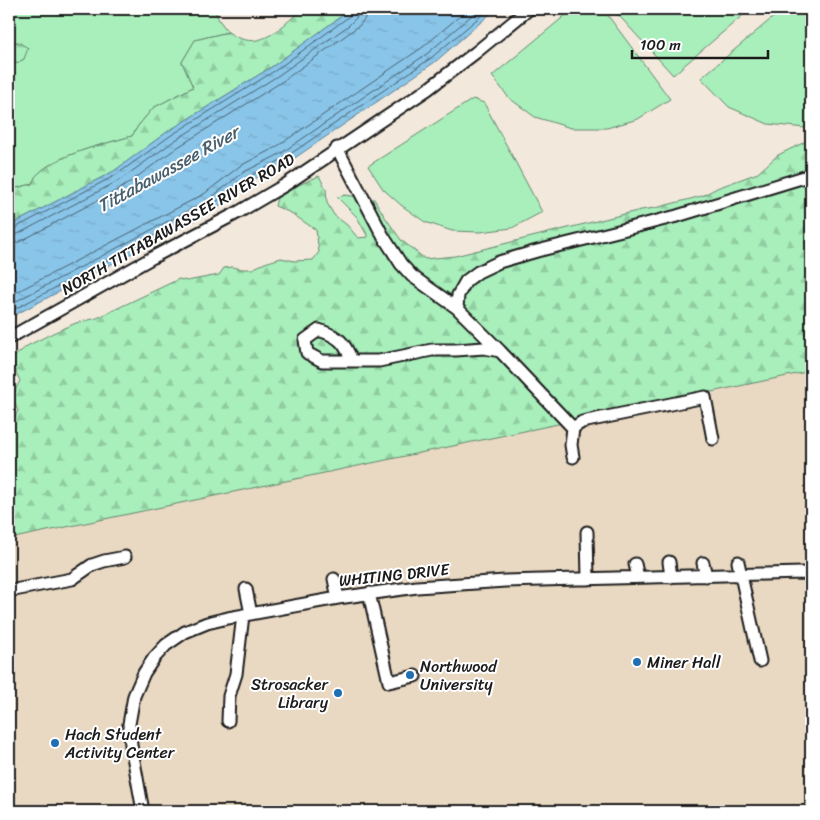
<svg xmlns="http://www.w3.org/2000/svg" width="820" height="820" font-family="Sriracha,sans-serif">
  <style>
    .built { fill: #e9d8c2 }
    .green { fill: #a8efbb; stroke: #62866c }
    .forest { fill: url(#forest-firs); stroke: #62866c }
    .water { fill: url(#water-ripples); stroke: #5d8197 }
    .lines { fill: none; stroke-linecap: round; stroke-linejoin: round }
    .shore { stroke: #48606e; stroke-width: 1 }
    .minor-casing { stroke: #1c1c1c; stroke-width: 15 }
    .minor { stroke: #fff; stroke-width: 11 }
    .poi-dot { fill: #1f6fb2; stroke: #fff; stroke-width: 2 }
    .labels { text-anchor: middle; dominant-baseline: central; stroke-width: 4; stroke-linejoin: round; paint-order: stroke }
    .street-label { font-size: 16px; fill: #1c1c1c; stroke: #fff }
    .poi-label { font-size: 16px; fill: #1c1c1c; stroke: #fff; text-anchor: start }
    .water-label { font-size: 18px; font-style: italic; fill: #48606e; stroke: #fff }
  </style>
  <defs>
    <pattern id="forest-firs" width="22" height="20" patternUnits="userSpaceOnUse" patternTransform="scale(1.25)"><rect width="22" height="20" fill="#a8efbb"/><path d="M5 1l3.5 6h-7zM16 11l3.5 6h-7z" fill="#90cca0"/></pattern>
    <pattern id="water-ripples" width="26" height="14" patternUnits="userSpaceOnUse" patternTransform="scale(1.25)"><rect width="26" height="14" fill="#89c5e9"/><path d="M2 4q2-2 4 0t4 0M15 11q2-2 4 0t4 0" fill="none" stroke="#76a9c7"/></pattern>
  </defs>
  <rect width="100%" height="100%" fill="#f2e8db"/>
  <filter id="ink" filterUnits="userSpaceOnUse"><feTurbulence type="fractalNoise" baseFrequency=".02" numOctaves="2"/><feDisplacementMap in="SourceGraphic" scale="10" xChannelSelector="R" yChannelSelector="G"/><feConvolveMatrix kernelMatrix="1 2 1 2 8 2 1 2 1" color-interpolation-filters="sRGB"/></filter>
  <g filter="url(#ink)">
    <path class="built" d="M811,371v440h-802v-272z"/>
    <path class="green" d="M9,9h205l5,11 9,12 -33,8 -13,22 11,25 -40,21 -15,18 -6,10c-27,8 -74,18 -94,38 -3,2 -4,6 -6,10l-23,6v-123l15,-8 -6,-17 -9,2z
      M573,9h30l67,90 -32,20 -31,9h-36l-36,-11 -26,-19 -17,-22z
      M613,9h137l-77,66z
      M783,9h28v118l-6,1 -37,-4 -39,-17 -28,-29z
      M473,99l11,4 58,109 -30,16 -32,4 -28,-1 -27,-9 -24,-17 -18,-16 -15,-23z"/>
    <path class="forest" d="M302,9h48l-10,8 -67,49 -106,66 -53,39 -105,55v-36l23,-6c2,-4 3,-8 6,-10 20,-20 67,-30 94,-38l6,-10 15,-18 40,-21 -11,-25 13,-22 33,-8c31,22 51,-3 74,-23z
      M18,42l10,6 -4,11 -15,8v-23z
      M811,141v230l-802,168v-119h4l5,-9c-6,-13 -5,-18 2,-30l-5,-11 -2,-12 14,-12 26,-13 23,-10 21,-5 82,-39 8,2 21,-4 11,-2 5,-7 8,-1 10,2h10l13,-6 16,-5 13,3 19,-1 6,-8 -3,-22 -25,-17 -16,-7 2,-8 24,-14 18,-8 7,13 1,14 7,12 13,10 11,13 10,-1 -11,-20 -20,-20 9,-2 18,3 10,1 11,18 16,23 24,19 30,-3 186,-46 14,-2 47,-12 15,-8 41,-15 20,-18 27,-13z"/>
    <path class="water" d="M350,9h146l-61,53 -149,102 -36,17 -36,29 -205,108v-92l105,-55 53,-39 106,-66 67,-49z"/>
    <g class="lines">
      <path class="shore" d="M9,230l4,-1 103,-54 54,-39 106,-66 67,-49 9,-7 1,-5
        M9,236l7,-1 104,-55 54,-39 105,-66 69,-49 9,-9 2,-8
        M9,244l10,-2 104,-55 55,-40 105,-66 77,-56 5,-7 2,-9
        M9,296l195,-102 36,-28 36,-19 147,-100 45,-38
        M9,305l199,-105 36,-28 36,-18 148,-101 51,-44
        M9,312l202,-106 37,-29 35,-18 148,-101 58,-49"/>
      <defs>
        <path id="minor" d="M337,148l46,88 18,28 11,12 45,32 43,43 73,77
          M457,308l1,-13 8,-14 12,-9 21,-10 38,-11 89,-22 51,-13 134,-41
          M9,338l148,-83 80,-42 48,-28 143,-96 47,-36 54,-44
          M352,361h-30l-15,-8 -2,-13 14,-10c20,7 25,11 33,31h27l53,-11h24l28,-2 16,3
          M573,457l-2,-12 2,-17 9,-6 123,-25 8,42
          M587,532l1,47
          M669,562l2,15
          M738,562l22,99
          M703,563l3,13
          M635,564l3,13
          M334,579l4,19
          M246,589l5,25
          M9,591l63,-12 20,-14 12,-4 21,-4
          M369,593l20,89 26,-6
          M228,721l1,-25 7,-22 7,-59
          M143,811l-12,-66 -2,-21 5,-28 10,-23 10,-15 12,-13 19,-13 22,-9 21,-5 110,-20 79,-11 88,-6 297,-8 9,2"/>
      </defs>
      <use href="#minor" class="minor-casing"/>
      <use href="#minor" class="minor"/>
    </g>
  </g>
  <g class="poi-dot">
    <circle cx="637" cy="662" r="5"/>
    <circle cx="410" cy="675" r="5"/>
    <circle cx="338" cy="693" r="5"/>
    <circle cx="55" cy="743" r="5"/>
  </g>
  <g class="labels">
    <g class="street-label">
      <text transform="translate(178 224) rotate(-30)">NORTH TITTABAWASSEE RIVER ROAD</text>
      <text transform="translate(394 575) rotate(-6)">WHITING DRIVE</text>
    </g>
    <g class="poi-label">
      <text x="647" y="662">Miner Hall</text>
      <text x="420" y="666">Northwood<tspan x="420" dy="18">University</tspan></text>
      <text x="328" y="684" text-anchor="end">Strosacker<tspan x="328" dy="18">Library</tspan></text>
      <text x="65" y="734">Hach Student<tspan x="65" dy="18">Activity Center</tspan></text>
    </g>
    <g class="water-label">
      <text transform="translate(168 169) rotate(-29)">Tittabawassee River</text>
    </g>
  </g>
  <rect width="820" height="820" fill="none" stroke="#fff" stroke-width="30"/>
  <rect x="15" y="15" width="790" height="790" fill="none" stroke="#1c1c1c" stroke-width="2" filter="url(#ink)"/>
  <path d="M632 50v8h136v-8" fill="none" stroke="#1c1c1c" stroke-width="2.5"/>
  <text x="640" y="50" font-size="15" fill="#1c1c1c" stroke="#ffffff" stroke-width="4" paint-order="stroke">100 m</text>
</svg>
